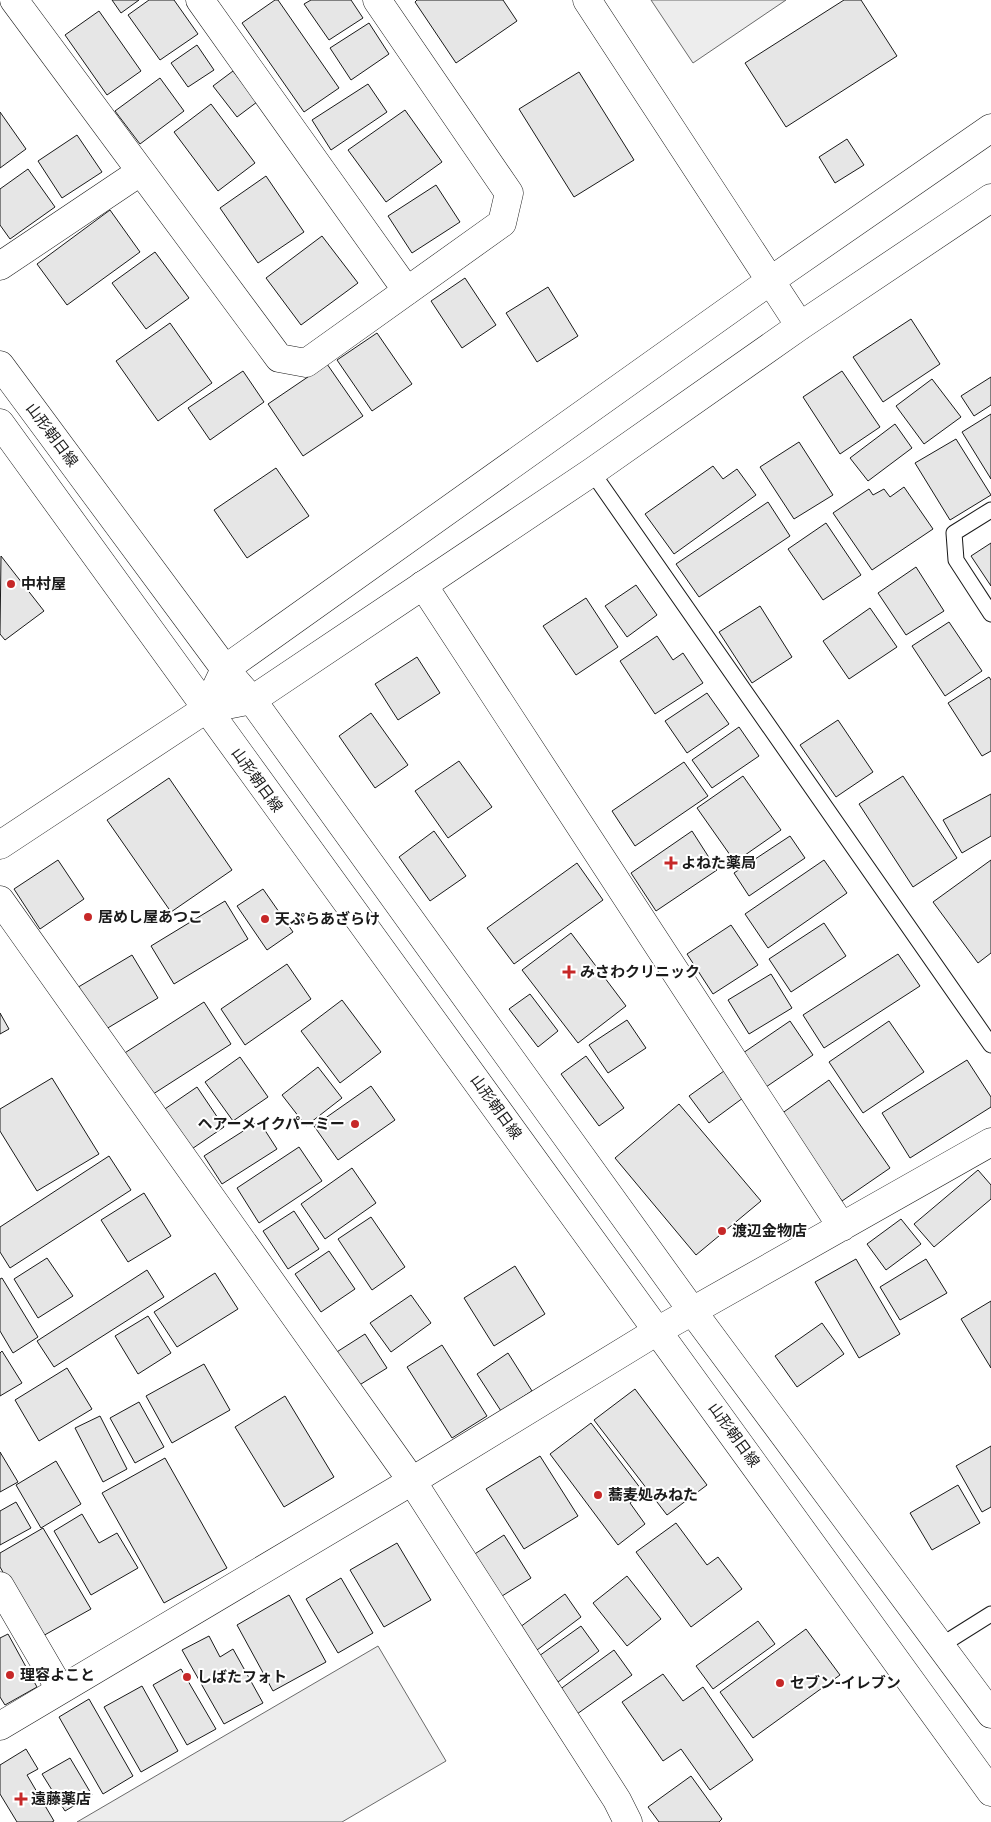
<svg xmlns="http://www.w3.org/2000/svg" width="991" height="1822" font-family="'Fira Sans Condensed','Noto Sans JP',sans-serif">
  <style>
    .parking { fill: #ededed; stroke: #6a6a6a }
    .building { fill: #e6e6e6; stroke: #1a1a1a }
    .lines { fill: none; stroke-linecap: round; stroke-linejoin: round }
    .lane-casing { stroke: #1a1a1a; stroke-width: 17 }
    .street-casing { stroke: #1a1a1a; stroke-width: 29 }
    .secondary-casing { stroke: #1a1a1a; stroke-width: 29 }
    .primary-casing { stroke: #1a1a1a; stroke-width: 29 }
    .lane { stroke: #fff; stroke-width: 15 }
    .street { stroke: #fff; stroke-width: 28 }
    .secondary { stroke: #fff; stroke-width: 28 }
    .primary { stroke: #fff; stroke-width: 28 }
    .poi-dot { fill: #c62828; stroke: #fff; stroke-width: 2 }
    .labels { text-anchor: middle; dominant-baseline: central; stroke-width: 4; stroke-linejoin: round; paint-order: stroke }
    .street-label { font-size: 15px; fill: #1a1a1a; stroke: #fff }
    .poi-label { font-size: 15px; font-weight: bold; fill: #1a1a1a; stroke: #fff; text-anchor: start }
  </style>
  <rect width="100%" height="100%" fill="#fff"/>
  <path class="parking" d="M651,0h135l-93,63z
    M378,1646l68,115 -104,61h-265z"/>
  <path class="building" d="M112,0h27l-18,13z
    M149,0h25l24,34 -38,26 -32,-45z
    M275,0h3l61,88 -35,24 -62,-89z
    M311,0h40l12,18 -34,22 -25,-36z
    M417,0h86l14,21 -61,42 -41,-61z
    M844,0h17l36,56 -111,71 -41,-64z
    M99,11l42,60 -34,24 -42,-60z
    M369,23l20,31 -38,26 -21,-32z
    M197,45l17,25 -26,17 -17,-24z
    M233,71l24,31 -20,15 -24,-31z
    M579,72l55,88 -60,37 -55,-88z
    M160,78l24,33 -44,33 -25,-33z
    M368,84l19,28 -56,38 -19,-30z
    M211,104l44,59 -37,28 -44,-59z
    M405,110l37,52 -56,40 -38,-52z
    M0,112l26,37 -26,19z
    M77,135l25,37 -40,26 -24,-37z
    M847,139l17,26 -29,18 -16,-26z
    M28,169l27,38 -45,32 -10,-14v-36z
    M266,176l38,56 -46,31 -38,-55z
    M436,185l24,37 -48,31 -24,-37z
    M110,210l30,42 -73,53 -30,-41z
    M322,236l36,47 -57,42 -35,-47z
    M155,252l34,46 -43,31 -34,-46z
    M465,278l31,47 -34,23 -31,-47z
    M548,287l30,49 -41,26 -31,-49z
    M911,319l29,45 -57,38 -30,-45z
    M170,323l42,60 -54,38 -42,-60z
    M377,333l35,51 -40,27 -35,-51z
    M327,364l36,52 -60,40 -35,-52z
    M243,371l21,31 -54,38 -22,-32z
    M842,371l38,56 -40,27 -37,-57z
    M991,377v28l-17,11 -13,-20z
    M932,379l29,38 -37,27 -28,-38z
    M991,414v65l-29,-47z
    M895,424l17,24 -44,33 -18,-23z
    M956,439l35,56 -41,25 -35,-57z
    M799,442l34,53 -39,24 -34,-52z
    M713,466l10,13 14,-10 19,26 -82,59 -29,-40z
    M276,468l33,48 -62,42 -33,-48z
    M904,487l29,42 -61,41 -39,-57 36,-24 4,6 11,-6 6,8z
    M768,502l22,34 -91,61 -23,-33z
    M826,523l35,52 -38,25 -35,-51z
    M991,543v43l-20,-30z
    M1,556l43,55 -39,29 -5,-6z
    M916,567l28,44 -38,24 -28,-42z
    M636,585l21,30 -30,22 -22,-31z
    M586,598l32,49 -42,28 -33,-49z
    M760,606l32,51 -40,26 -33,-51z
    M870,608l27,39 -48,32 -26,-38z
    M949,622l33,49 -37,25 -33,-50z
    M657,636l16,24 10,-7 20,30 -48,31 -35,-53z
    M417,657l23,36 -42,27 -23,-36z
    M989,677l2,3v71l-9,5 -34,-53z
    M707,693l22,31 -42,29 -22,-32z
    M371,713l37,52 -33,23 -36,-52z
    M838,720l35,52 -37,25 -36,-52z
    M739,727l20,29 -47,32 -20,-28z
    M459,761l33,46 -44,31 -33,-47z
    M684,762l24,34 -73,50 -23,-35z
    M743,776l38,54 -46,32 -38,-54z
    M903,776l54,82 -44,29 -54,-83z
    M169,778l63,92 -61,42 -64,-92z
    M991,794v42l-29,17 -19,-33z
    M434,831l32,45 -36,25 -31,-44z
    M692,831l25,39 -61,41 -25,-38z
    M790,836l15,22 -56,38 -15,-23z
    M58,860l26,39 -44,30 -26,-40z
    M824,860l23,33 -79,55 -23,-34z
    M991,860v93l-13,10 -45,-61z
    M577,863l26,37 -89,64 -27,-36z
    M263,889l30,43 -26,18 -30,-44z
    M225,901l23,38 -74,45 -23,-38z
    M824,923l22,33 -55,36 -22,-33z
    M731,925l27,40 -45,29 -26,-40z
    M571,933l55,73 -48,37 -56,-73z
    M898,954l22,32 -96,62 -21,-33z
    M132,955l26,43 -57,34 -26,-43z
    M287,964l24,35 -66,46 -24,-36z
    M771,974l21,34 -43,26 -21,-34z
    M530,994l28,37 -20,16 -29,-38z
    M342,1000l39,52 -41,31 -39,-52z
    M204,1002l27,42 -84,54 -27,-42z
    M0,1013l9,16 -9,5z
    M627,1020l19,28 -38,25 -19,-28z
    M790,1021l23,34 -47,32 -23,-34z
    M889,1021l35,51 -61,41 -34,-51z
    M586,1056l38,52 -25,18 -38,-52z
    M240,1057l28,40 -35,24 -28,-39z
    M967,1060l24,37v10l-81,51 -28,-45z
    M318,1067l24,31 -36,28 -24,-31z
    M724,1071l19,27 -34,25 -20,-27z
    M52,1078l47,76 -62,37 -37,-60v-22z
    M829,1080l61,88 -48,33 -61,-87z
    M371,1086l24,34 -57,40 -24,-34z
    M197,1087l27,40 -41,28 -27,-40z
    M679,1104l82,97 -65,54 -81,-97z
    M259,1121l18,28 -55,35 -18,-28z
    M299,1147l23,34 -63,42 -22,-35z
    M109,1156l22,34 -121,78 -10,-16v-25z
    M352,1168l24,35 -51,36 -24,-35z
    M978,1170l13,15v14l-57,48 -20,-23z
    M144,1193l27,43 -43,26 -27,-42z
    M294,1211l25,38 -31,20 -25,-38z
    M371,1217l34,50 -33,23 -34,-51z
    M901,1219l20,25 -35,26 -19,-26z
    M329,1251l26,38 -34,23 -26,-38z
    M47,1258l26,38 -35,22 -24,-39z
    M856,1259l44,75 -41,24 -44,-76z
    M926,1259l21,34 -47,27 -20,-33z
    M515,1266l30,48 -51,32 -30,-48z
    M147,1270l17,27 -110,70 -17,-26z
    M215,1273l23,36 -61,38 -23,-35z
    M2,1278l36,59 -25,16 -13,-22v-52z
    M411,1295l20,28 -40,29 -21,-29z
    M991,1301v67l-30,-49z
    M148,1316l23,37 -33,21 -23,-38z
    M822,1323l22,31 -47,33 -22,-31z
    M365,1334l22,34 -34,21 -21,-34z
    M442,1345l45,71 -35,22 -45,-71z
    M2,1351l20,32 -22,13v-43z
    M508,1353l24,38 -31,20 -24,-37z
    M204,1364l26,46 -58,33 -26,-47z
    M67,1368l25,41 -53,32 -24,-41z
    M635,1389l72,96 -40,30 -73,-95z
    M285,1396l49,81 -50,30 -49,-80z
    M139,1402l25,45 -29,16 -25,-45z
    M100,1416l27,53 -24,13 -28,-54z
    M591,1423l53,70 -14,10 15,21 -27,21 -68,-91z
    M991,1446v61l-9,5 -26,-46z
    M0,1452l18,30 -18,10z
    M540,1456l38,60 -54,33 -38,-60z
    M165,1458l62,110 -63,35 -62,-110z
    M56,1461l25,43 -40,24 -25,-43z
    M958,1485l22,38 -48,27 -22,-37z
    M16,1502l15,26 -31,17v-34z
    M82,1514l17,29 18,-10 21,35 -47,27 -37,-64z
    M676,1523l31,42 11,-8 24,32 -51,38 -55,-75z
    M43,1528l48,81 -50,28 -41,-70v-14z
    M504,1535l27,43 -37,23 -27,-42z
    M397,1543l34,57 -47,27 -34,-57z
    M627,1576l34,43 -34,27 -34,-43z
    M341,1578l32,55 -35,20 -32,-54z
    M565,1594l16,23 -48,36 -17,-23z
    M289,1595l37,67 -53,29 -36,-66z
    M758,1621l17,23 -62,45 -17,-23z
    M581,1626l18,25 -41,31 -19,-26z
    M806,1629l34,46 -87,63 -33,-46z
    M8,1634l29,53 -32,18 -5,-8v-59z
    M209,1636l11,21 13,-8 30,54 -39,21 -42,-74z
    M614,1650l18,25 -55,39 -18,-24z
    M181,1669l35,60 -29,16 -34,-60z
    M663,1674l20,27 20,-14 50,73 -43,30 -29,-41 -18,12 -41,-59z
    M142,1686l36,65 -37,21 -37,-65z
    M89,1699l44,77 -30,18 -44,-77z
    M26,1749l12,20 -11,6 27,46 -2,1h-35l-17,-28v-29z
    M70,1758l22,37 -27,16 -23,-37z
    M691,1776l31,43 -3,3h-60l-11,-15z"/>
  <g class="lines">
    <defs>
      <path id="lane" d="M592,472l399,573
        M991,510l-37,23 2,27 35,54
        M940,1646l51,-32"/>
      <path id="street" d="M14,0l265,358 27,5 196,-140 7,-30 -132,-193
        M200,0l207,291
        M0,266l140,-94
        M423,585l419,642
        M0,845l206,-136
        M0,900l412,581 205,319 11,22
        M659,1330l332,-188
        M0,1586l60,103"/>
      <path id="secondary" d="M587,0l213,326
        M206,709l19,-40 545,-388 221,-153
        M206,709l46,-9 340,-228 208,-146 191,-128
        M0,1726l412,-245 247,-151"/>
      <path id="primary" d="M0,365l225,304 27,31 441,612 298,402
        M0,423l991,1369"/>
    </defs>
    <use href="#lane" class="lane-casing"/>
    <use href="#street" class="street-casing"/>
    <use href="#secondary" class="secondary-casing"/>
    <use href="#primary" class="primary-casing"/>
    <use href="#lane" class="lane"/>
    <use href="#street" class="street"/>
    <use href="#secondary" class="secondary"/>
    <use href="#primary" class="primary"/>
  </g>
  <g class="poi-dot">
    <circle cx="11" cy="584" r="5"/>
    <path d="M668.5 855.5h5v5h5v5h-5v5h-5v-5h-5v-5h5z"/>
    <circle cx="88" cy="917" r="5"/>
    <circle cx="265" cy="919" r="5"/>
    <path d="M566.5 964.5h5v5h5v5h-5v5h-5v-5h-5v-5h5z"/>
    <circle cx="355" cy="1124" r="5"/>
    <circle cx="722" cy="1231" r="5"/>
    <circle cx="598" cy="1495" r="5"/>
    <circle cx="10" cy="1675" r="5"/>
    <circle cx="187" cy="1677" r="5"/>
    <circle cx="780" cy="1683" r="5"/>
    <path d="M18.5 1791.5h5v5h5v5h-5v5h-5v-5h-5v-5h5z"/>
  </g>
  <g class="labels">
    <g class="street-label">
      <text transform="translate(52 435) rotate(53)">山形朝日線</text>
      <text transform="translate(257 780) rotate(54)">山形朝日線</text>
      <text transform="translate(496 1107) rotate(54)">山形朝日線</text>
      <text transform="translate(734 1435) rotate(54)">山形朝日線</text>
    </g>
    <g class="poi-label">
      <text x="21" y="584">中村屋</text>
      <text x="681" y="863">よねた薬局</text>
      <text x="98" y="917">居めし屋あつこ</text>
      <text x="275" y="919">天ぷらあざらけ</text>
      <text x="580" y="972">みさわクリニック</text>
      <text x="345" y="1124" text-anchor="end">ヘアーメイクパーミー</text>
      <text x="732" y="1231">渡辺金物店</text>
      <text x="608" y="1495">蕎麦処みねた</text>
      <text x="20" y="1675">理容よこと</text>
      <text x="197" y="1677">しばたフォト</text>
      <text x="790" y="1683">セブン-イレブン</text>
      <text x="31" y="1799">遠藤薬店</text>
    </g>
  </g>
</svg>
